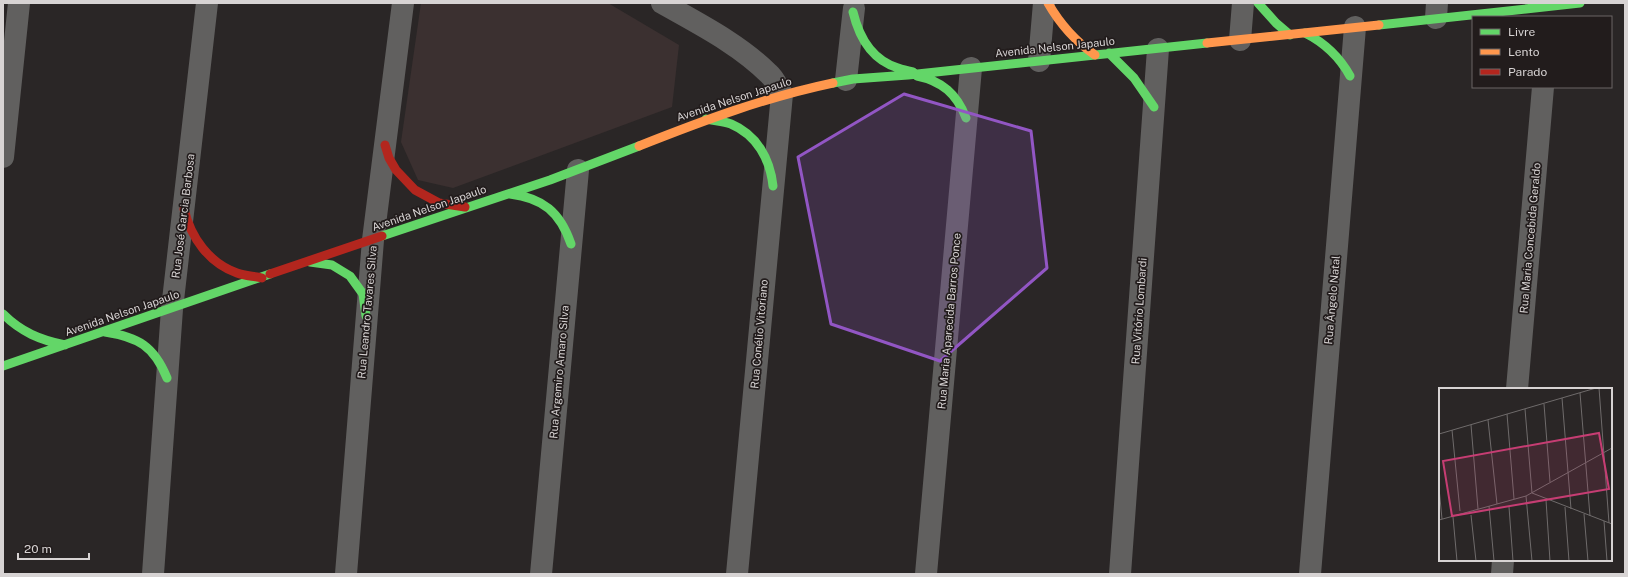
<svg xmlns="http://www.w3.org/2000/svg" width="1628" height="577" font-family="'Public Sans',sans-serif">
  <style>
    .built { fill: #3b3030 }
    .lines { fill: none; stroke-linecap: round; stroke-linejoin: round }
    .street { stroke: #61605f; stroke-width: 22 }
    .fast { stroke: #63d668; stroke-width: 9 }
    .slow { stroke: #ff974d; stroke-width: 9 }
    .jam { stroke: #b3261e; stroke-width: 9 }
    .marked { fill: #9256c4; fill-opacity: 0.2; stroke: #9256c4; stroke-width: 3; stroke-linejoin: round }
    .labels { text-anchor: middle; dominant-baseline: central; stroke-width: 3.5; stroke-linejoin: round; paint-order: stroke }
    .street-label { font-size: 11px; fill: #d7d3d3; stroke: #221c1c }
    .inset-road { fill: none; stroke: #6f6b6b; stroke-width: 1 }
    .view { fill: #c63d73; fill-opacity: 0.15; stroke: #c63d73; stroke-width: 2 }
    .inset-edge { fill: none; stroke: #d7d3d3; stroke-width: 2 }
  </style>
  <rect width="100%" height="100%" fill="#2a2626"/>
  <path class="built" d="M421,3h187l71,42 -7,62 -219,81 -35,-8 -17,-38z"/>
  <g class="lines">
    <path class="street" d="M662,3c37,21 77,41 107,71 6,5 9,14 13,20l-45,480
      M1436,18l1,-15
      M1240,40l3,-37
      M1039,61l5,-58
      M846,80l8,-72
      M3,157l16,-154
      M1517,389l26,-302
      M153,574l19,-265 35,-306
      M346,574l27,-334 30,-237
      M541,574l37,-404
      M926,574l45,-506
      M1120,574l38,-525
      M1310,574l45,-547
      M1502,574l1,-14"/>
    <path class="fast" d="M1258,3l18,20 14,12
      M853,12c6,25 19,48 45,56 5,2 10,3 15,4
      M1379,25l201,-22
      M1305,33c20,10 34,23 45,43
      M1109,53l25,25 20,29
      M917,76c25,5 40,18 49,42
      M833,83l20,-4 55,-4 299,-32
      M706,119c8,2 17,2 25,5 26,11 39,35 42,62
      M510,194c33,4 50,18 61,50
      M382,236l168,-56 89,-34
      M310,262l22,3 18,11 13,18 3,22
      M3,314c18,18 37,26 62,31
      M105,332c33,5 49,14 62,46
      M3,366l267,-92"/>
    <path class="slow" d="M1048,3c12,21 27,38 47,52
      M1207,43l172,-18
      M639,146c63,-25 127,-49 194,-63"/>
    <path class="jam" d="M385,145l4,13 7,12 19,20 24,13 26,4
      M184,209c7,29 25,54 53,64 8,3 17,3 25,5
      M270,274l112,-38"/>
  </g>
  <path class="marked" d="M904,94l127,37 16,137 -107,93 -109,-37 -33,-167z"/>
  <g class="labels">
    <g class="street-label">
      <text transform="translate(1055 47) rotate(-6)">Avenida Nelson Japaulo</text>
      <text transform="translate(734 99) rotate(-18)">Avenida Nelson Japaulo</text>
      <text transform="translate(429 208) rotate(-19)">Avenida Nelson Japaulo</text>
      <text transform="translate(183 216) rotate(-83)">Rua José Garcia Barbosa</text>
      <text transform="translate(1530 238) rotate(-85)">Rua Maria Concebida Geraldo</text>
      <text transform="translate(1332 300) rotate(-85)">Rua Ângelo Natal</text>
      <text transform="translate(1139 311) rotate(-86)">Rua Vitório Lombardi</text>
      <text transform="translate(367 312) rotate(-85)">Rua Leandro Tavares Silva</text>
      <text transform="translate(122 313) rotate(-19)">Avenida Nelson Japaulo</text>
      <text transform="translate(949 321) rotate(-85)">Rua Maria Aparecida Barros Ponce</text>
      <text transform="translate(759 334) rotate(-85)">Rua Conélio Vitoriano</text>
      <text transform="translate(559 372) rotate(-85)">Rua Argemiro Amaro Silva</text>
    </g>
  </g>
  <g transform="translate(1439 388)">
    <rect width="173" height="173" fill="#2a2626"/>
    <path class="inset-road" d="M160,0l10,135M141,5l10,123M123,10l9,111M105,16l6,78M86,21l7,84 80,31M68,26l7,85M49,32l9,84M32,37l7,84M13,42l8,81M0,46l157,-46M0,100l3,31M87,108l6,65M107,112l4,61M50,118l5,55M70,119l4,54M126,119l4,54M145,126l4,47M32,127l5,46M14,129l4,44M0,132l87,-24 86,-48M165,133l3,40"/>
    <path class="view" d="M160,45l10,56 -157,27 -9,-55z"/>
    <rect width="173" height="173" class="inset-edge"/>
  </g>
  <rect width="1628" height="577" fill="none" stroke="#d7d3d3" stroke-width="8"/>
  <rect x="1472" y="16" width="140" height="72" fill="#221c1c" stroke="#6a6565"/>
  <rect x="1480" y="29" width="20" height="6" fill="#63d668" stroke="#6a6565"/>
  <text x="1508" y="36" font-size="12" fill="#d7d3d3">Livre</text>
  <rect x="1480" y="49" width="20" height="6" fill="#ff974d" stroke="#6a6565"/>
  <text x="1508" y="56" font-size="12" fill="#d7d3d3">Lento</text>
  <rect x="1480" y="69" width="20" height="6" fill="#b3261e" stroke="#6a6565"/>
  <text x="1508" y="76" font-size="12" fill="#d7d3d3">Parado</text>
  <path d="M18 553v6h71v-6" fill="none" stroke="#d7d3d3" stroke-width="2"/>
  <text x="24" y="553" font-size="12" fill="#d7d3d3" stroke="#221c1c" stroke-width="3" paint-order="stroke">20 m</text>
</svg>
